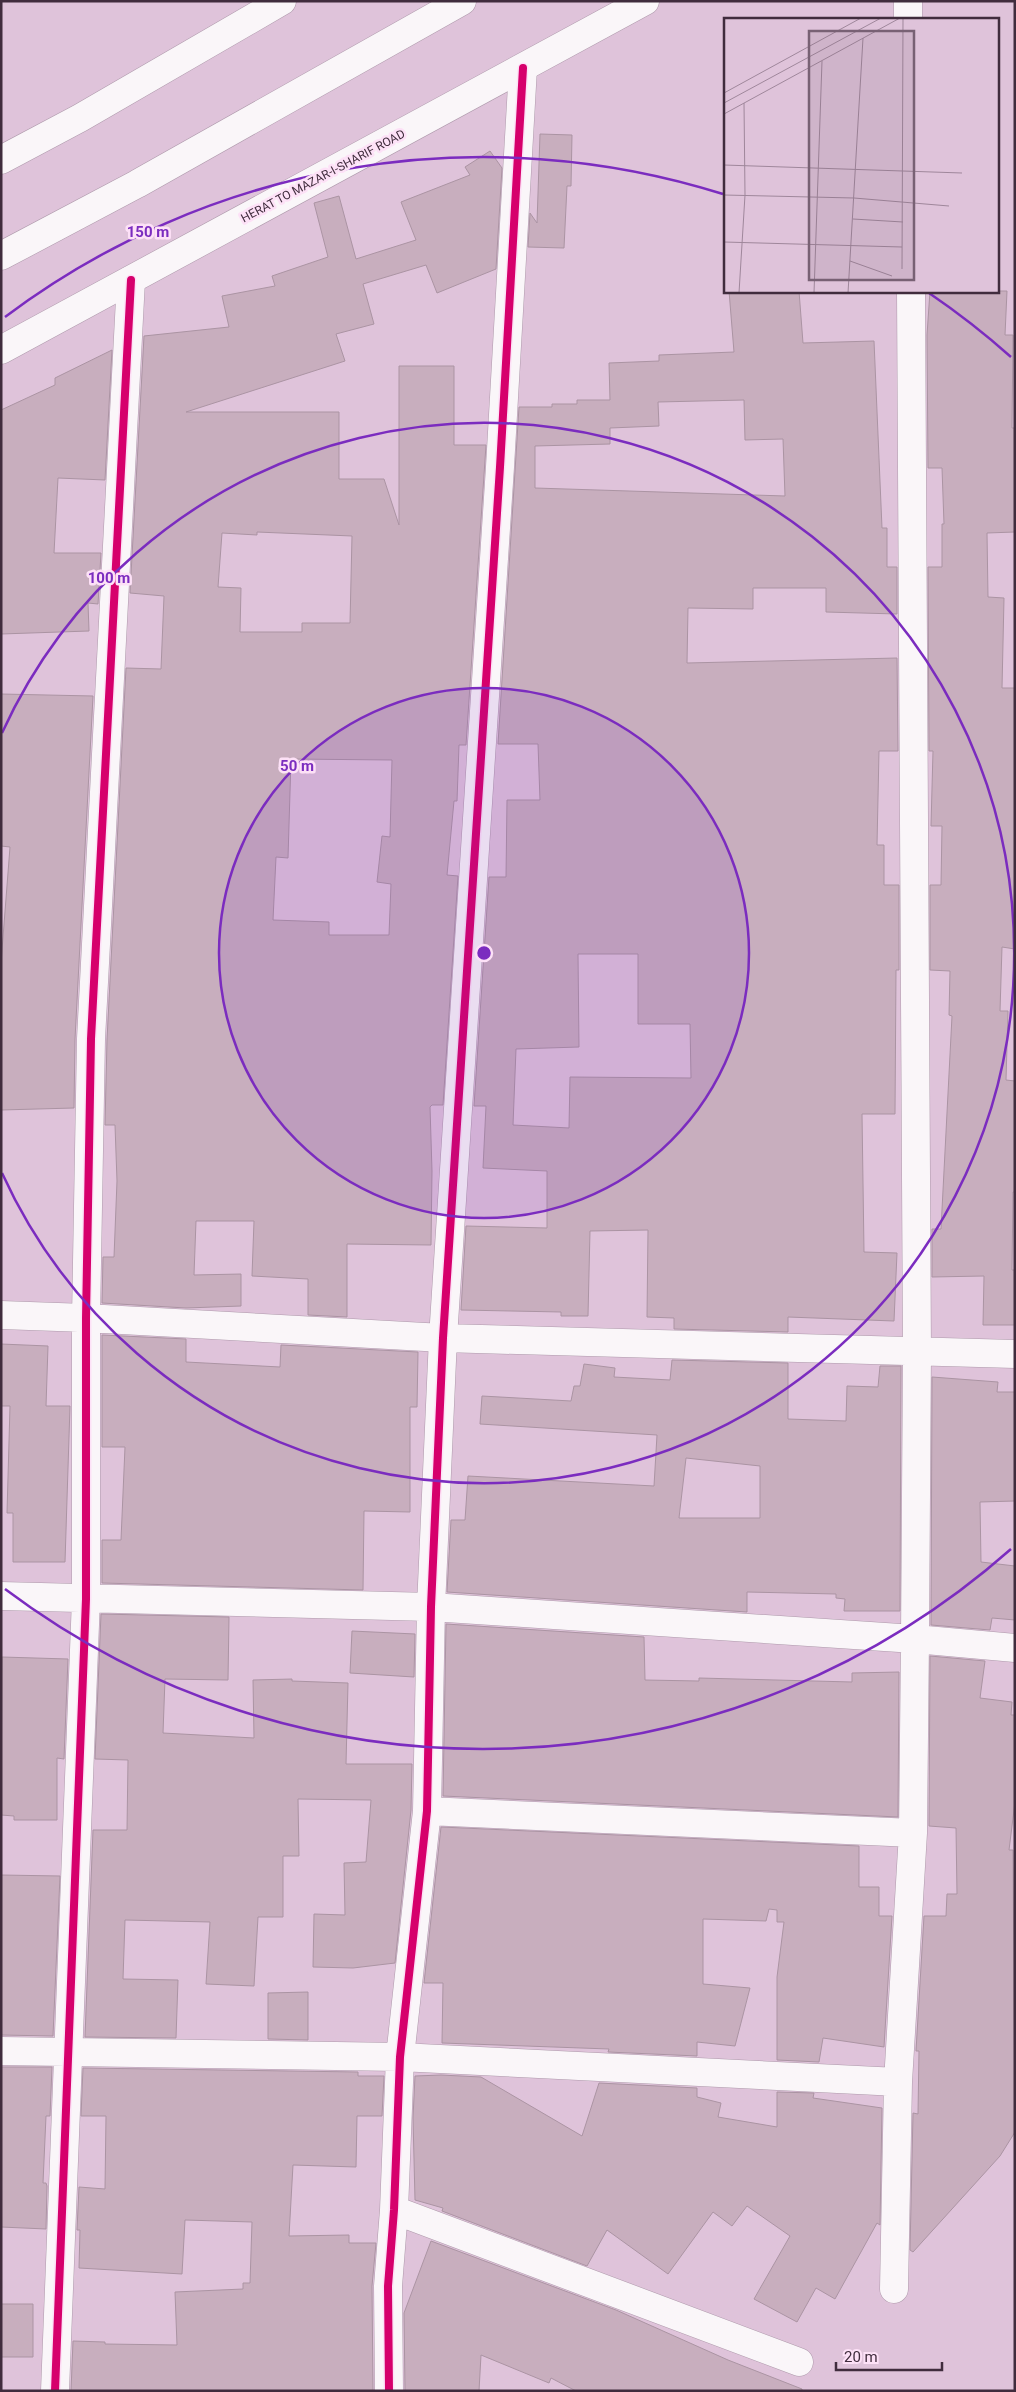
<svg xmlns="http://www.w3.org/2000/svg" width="1016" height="2392" font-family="Roboto,sans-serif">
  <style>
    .building { fill: #c8aebe; stroke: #ab94a3; fill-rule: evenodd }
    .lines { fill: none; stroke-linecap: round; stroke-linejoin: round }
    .minor-casing { stroke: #ae99ab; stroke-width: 29 }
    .highway-casing { stroke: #ae99ab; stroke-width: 29 }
    .minor { stroke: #faf6f9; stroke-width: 28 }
    .highway { stroke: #faf6f9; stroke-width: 28 }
    .cycleway-casing { stroke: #fde1f7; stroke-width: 11 }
    .cycleway { stroke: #d6006c; stroke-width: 8 }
    .ring { fill: none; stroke: #7b2cbf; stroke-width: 2.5 }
    .labels { text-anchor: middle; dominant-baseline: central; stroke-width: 5; stroke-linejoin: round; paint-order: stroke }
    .street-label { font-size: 12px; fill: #402c3d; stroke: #fde1f7 }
    .inset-road { fill: none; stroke: #9f879b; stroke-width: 1 }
    .view { fill: #786174; fill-opacity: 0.15; stroke: #786174; stroke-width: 2.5 }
    .inset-edge { fill: none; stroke: #402c3d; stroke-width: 2.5 }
    .centre { fill: #7b2cbf; stroke: #fde1f7; stroke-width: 2.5 }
    .ring-label { font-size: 15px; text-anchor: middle; font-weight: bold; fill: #7b2cbf; stroke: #fde1f7; stroke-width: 5; stroke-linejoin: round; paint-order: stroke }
  </style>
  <rect width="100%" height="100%" fill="#dfc3da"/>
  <path class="building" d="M540,134l32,1 -1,51h-4l-3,62 -36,-1 2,-34 7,10z
    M490,151l12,17 -6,101 -59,24 -11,-28 -63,19 11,40 -38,10 9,27 -159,51h153v67h45l15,46v-159h55v79h32l-20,300h-7l-2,56h-3l-7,74 11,1 -15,229h-11l-2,2 2,64 -1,74 -84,-1v73l-39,-2v-36l-56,-3 2,-55h-58l-2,54 47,-1v32l-55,2 -84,-5 1,-46h11l3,-76 -2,-56h-10l2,-85 19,-372 35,1 3,-73 -34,-3 14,-257 85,-9 -7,-31 53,-10 -3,-10 56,-19 -14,-54 25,-7 17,63 60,-19 -15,-38 69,-27 -5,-8zM257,532l95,4 -2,87h-48v9h-62l1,-44 -23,-1 4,-54 35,2zM291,759l101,1 -2,77 -8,-1 -5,46 14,2 -2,51h-60v-13l-56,-2 3,-63 12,1z
    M729,291h70l4,52 71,-2 8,187h5v39h10v47l-71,-2v-24h-73v21l-65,-1 -1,55 210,-5 1,93h-19l-2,94h7v40h15v85h-3l-1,144h-33l2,138 33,1 -3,68 -106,-4v15l-114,-3v-11l-27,-1 1,-87 -58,1 -2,85h-27v-4l-100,-2 5,-84 81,2v-57l-64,-3 3,-62h-12l15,-229h17l1,-77h33l-2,-56h-40l21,-337h33v-3h25v-4h33l-1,-37 50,-2v-6l75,-3zM744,400l1,40 38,-1 2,57 -250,-8v-42l75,-2v-16l49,-2 -1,-24zM578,954h60v70h52l1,54 -121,-1 -1,51 -56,-3 3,-76 63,-2z
    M930,291h77l-2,44h8l-1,93h3v104l-28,1 1,64 16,1 -2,90h13v261l-13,-2 -2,64h8l-2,69 9,1v111h-2l-1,78h3v55h-32l1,-49 -52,1v-48h9l11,-213 -3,-1 1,-44 -20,-1v-85h11l1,-59h-11l2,-75h-4l-1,-184h14v-43h2l-2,-56h-14l-1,-133z
    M112,350l-7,130 -47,-2 -4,75h47l-3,51 -10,-1 1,28 -88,3v-224l54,-25v-7z
    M1,694l92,2 -18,343 -1,69 -73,2v-147l9,-116 -9,-1z
    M102,1335l84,4v23l94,5 1,-22 137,7 -1,55h-7v105l-46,-1 -1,79 -261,-7v-43h19l4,-93h-23z
    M1,1344l47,2 -2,60h24l-5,156h-52v-49h-6l3,-107h-9z
    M672,1360l116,3v56l58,2 1,-35 31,1 2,-21h21l-1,245h-56l1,-12 -9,-1v-4l-89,-2v20l-300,-20 4,-72h14l3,-44 186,10 3,-51 -177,-11 2,-28 89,5 3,-15h6l4,-22 31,4 -1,9 56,3zM686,1458l74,8v52h-81z
    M932,1377l66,5 -1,10h18v109l-35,1 1,60 34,4v54l-23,-2 -2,12 -59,-5z
    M101,1614l128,3 -1,63 -63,-1 -2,54 91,5 -1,-58 39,-1v2l56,2 -2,81h66l-1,46 -16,153 -42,5 -40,-1 1,-53 31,1 -1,-52 22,-1 5,-62 -73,-1 1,57h-16v61h-25l-4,69 -48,-2 4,-62 -85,-2 -2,59 55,1 -2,58 -91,-1 8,-207h34l1,-70 -33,-1z
    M446,1624l198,13 1,43 54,1v-3l153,4v-9l47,-1 -1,145 -455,-21z
    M352,1631l63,3 -1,43 -64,-4z
    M930,1656l55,5 -5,37 32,4 -1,13h4v87l-6,48h4l2,282 -15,24 -87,96 -3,-2 3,-137 5,1 1,-63h-3l8,-135h22l1,-22h10l-1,-66 -27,-2z
    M2,1657l66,2 -4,100 -7,-1v62h-43v-4l-13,-1z
    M441,1827l418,19v41h20v29h13l-8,131 -61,-9 -4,24 -42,-2v-83l7,-55h-7v-12l-8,-1 -3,12 -63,-2v65l47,4 -15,58 -38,-4v14l-89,-4 1,-3 -167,-6 1,-60h-19z
    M1,1875l59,1 -7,160 -52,-1z
    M308,1992v48l-40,-1v-46z
    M1,2067h51l-2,49h-4l-3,67h3l1,3 -1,43 -45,-2z
    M83,2068l275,4v4h26l-2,40h-25l-1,51 -63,-2 -4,71 60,-1v8h27l-4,43 1,105h-302l2,-50 32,1v2l72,1 -2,-53 68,-3v-6h7l2,-61 -67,-2 -3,54 -103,-6 1,-38h-3l2,-43 26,2 1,-73h-25z
    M441,2075l40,2 101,59 17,-53 98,5v9l24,6 -3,14 59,10v-35l37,1 -1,5 69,10 -2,117 -3,-2 -42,76 -19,-11 -19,34 -43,-23 36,-63 -43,-30 -15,20 -19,-14 -45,62 -61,-44 -20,36 -145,-55 1,-3 -28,-8 -2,-82 2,-42z
    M431,2241l185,69 112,50 74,29v2h-226l-25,-13 -2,5 -68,-28 -2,36h-74l-1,-78z
    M1,2304h32v53h-32z"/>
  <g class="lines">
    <defs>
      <path id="minor" d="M908,1v18
        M1,160l79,-42 202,-117
        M1,1315l85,3 357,20 572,16
        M1,1596l430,11 484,32 100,9
        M427,1811l486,22
        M1,2051l399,6 498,25
        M394,2210l405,152
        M894,2289l4,-207 15,-249 2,-194 2,-287 -6,-1061
        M55,2391l31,-792v-281l5,-279 40,-759
        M389,2391l-1,-105 6,-76 6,-153 27,-246 4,-204 12,-269 57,-871 23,-399"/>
      <path id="highway" d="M1,256l136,-72 325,-183
        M1,350l644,-349"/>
    </defs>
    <use href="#minor" class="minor-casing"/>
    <use href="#highway" class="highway-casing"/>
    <use href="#minor" class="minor"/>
    <use href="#highway" class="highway"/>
    <defs>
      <path id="cycleway" d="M55,2391l31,-792v-281l5,-279 40,-759
        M389,2391l-1,-105 6,-76 6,-153 27,-246 4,-204 12,-269 57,-871 23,-399"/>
    </defs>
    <use href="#cycleway" class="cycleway-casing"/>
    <use href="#cycleway" class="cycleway"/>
  </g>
  <circle cx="484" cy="953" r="265" fill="#7b2cbf" fill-opacity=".12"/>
  <g class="ring">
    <circle cx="484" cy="953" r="265"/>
    <path d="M2 733A530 530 0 1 1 2 1173"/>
    <path d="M1011 1549A796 796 0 0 1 5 1589M5 317A796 796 0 0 1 723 194M929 293A796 796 0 0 1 1011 357"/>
  </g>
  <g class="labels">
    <g class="street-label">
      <text transform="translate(323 176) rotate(-28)">HERAT TO MAZAR-I-SHARIF ROAD</text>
    </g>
  </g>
  <g transform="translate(724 18)">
    <rect width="275" height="275" fill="#dfc3da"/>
    <path class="inset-road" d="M0,75l137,-75M0,85l157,-85M0,96l176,-96M0,147l238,8M0,177l130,3 95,8M129,201l50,3M0,224l178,5M126,243l42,15M178,251l1,-251M15,275l6,-98 -1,-92M90,275l8,-232M124,275l15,-255"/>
    <path class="view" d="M85,13h105v249h-105z"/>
    <rect width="275" height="275" class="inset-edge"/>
  </g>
  <circle cx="484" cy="953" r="8" class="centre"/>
  <g class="ring-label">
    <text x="148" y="237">150 m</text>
    <text x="109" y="583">100 m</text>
    <text x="297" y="771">50 m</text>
  </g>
  <rect width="1016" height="2392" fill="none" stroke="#402c3d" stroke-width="5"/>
  <path d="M836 2362v8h106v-8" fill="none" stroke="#402c3d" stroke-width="2.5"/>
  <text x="844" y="2362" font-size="15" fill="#402c3d" stroke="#fde1f7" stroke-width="4" paint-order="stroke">20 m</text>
</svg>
